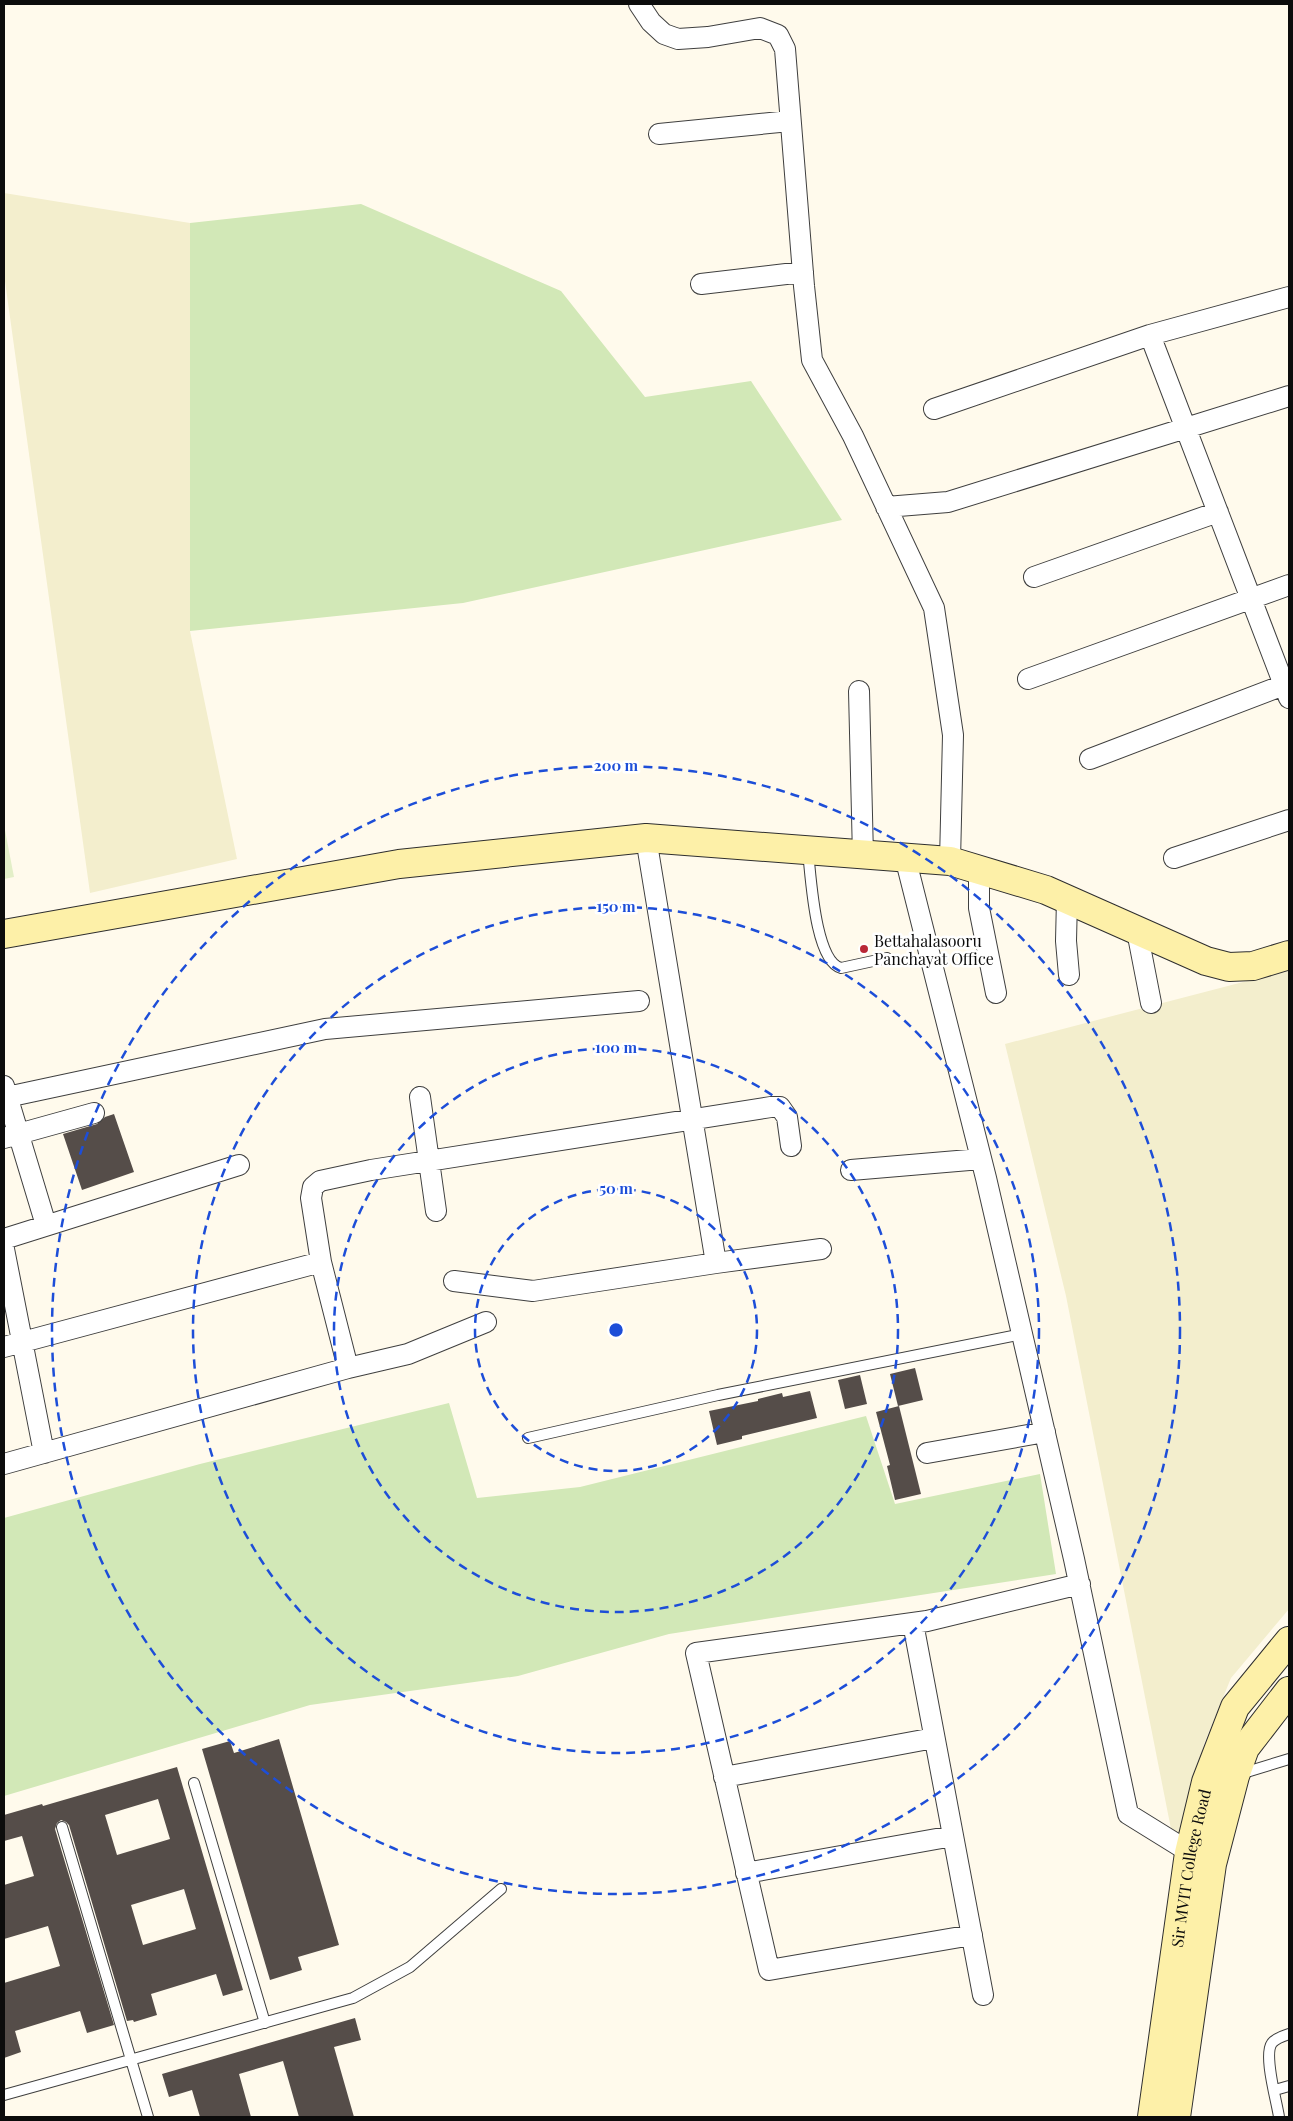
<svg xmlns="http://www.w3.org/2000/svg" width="1293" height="2121" font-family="'Playfair Display',serif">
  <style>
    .farmland { fill: #f3eecd }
    .green { fill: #d2e8b7 }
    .pitch { fill: #e3efc8 }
    .building { fill: #554d49; fill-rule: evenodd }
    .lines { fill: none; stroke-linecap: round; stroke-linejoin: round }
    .lane-casing { stroke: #3f3f3f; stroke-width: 12 }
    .street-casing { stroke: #3f3f3f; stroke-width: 22 }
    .secondary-casing { stroke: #2e2e2e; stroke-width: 30 }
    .lane { stroke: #fff; stroke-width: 10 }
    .street { stroke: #fff; stroke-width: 20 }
    .secondary { stroke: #fdf0a8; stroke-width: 28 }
    .ring { fill: none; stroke: #1d4ed8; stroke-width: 2.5; stroke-dasharray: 9 6 }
    .poi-dot { fill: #b92836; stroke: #fff; stroke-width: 2 }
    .labels { text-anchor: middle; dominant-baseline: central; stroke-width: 5; stroke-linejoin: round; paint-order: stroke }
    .poi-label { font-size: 16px; fill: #0c0c0c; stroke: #fff; text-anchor: start }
    .street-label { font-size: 16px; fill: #0c0c0c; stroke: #fff }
    .centre { fill: #1d4ed8; stroke: #fff; stroke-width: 2.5 }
    .ring-label { font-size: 15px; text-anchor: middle; font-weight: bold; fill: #1d4ed8; stroke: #fff; stroke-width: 5; stroke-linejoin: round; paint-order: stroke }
  </style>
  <rect width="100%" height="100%" fill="#fffaec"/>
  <path class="farmland" d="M4,193l186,30v408l47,228 -147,34 -86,-619z
    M1289,970v639l-58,69 -27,66 -22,95 -11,-10 -105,-533 -61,-252z"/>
  <path class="green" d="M361,204l200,87 84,106 106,-16 91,139 -379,83 -273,28v-408z
    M449,1403l28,95 103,-11 286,-71 29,88 145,-30 16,100 -387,60 -151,42 -208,29 -306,91v-278l196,-54z"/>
  <path class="pitch" d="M4,825l10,52 -10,2z"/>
  <path class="building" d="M114,1114l20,58 -52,18 -19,-56 34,-10 8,-7z
    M915,1368l8,32 -25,6 -8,-32z
    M860,1375l7,29 -22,5 -7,-29z
    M810,1391l7,27 -75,18v3l-25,6 -8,-34 49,-10v-2l24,-6 1,4z
    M899,1406l22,88 -26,6 -8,-34 3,-1 -14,-53z
    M279,1739l60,206 -41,12 4,13 -32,10 -68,-231 28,-8 4,12z
    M177,1767l66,223 -20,6 -7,-22 -65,20 6,21 -23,7 -1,-2 -6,1 -58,-196 -3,-3 -5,-2 -4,3 -2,6 59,196 -27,8 -7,-22 -65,20 6,21 -17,6v-75l56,-17 -12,-40 -44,13v-54l30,-9 -12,-40 -18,5v-26l38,-11 1,2zM158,1799l12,40 -53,16 -12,-40zM184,1889l12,40 -53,16 -12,-40z
    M355,2018l6,22 -27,7 20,70h-55l-16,-56 -44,13 12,43h-51l-8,-27 -23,7 -7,-23z"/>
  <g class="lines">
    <defs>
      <path id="lane" d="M808,852c3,25 7,109 33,116l46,-10
        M528,1438l190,-43 304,-61
        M1240,1774l49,-15
        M194,1783l71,240
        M62,1827l86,290
        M1275,2090l14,-4
        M4,2095l349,-97 57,-31 91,-78
        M1279,2117c-2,-15 -16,-62 -7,-74 4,-5 11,-7 17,-9"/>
      <path id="street" d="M639,4l12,18 13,12 14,5 30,-2 52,-9 18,7 7,14 19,237 8,74 41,76 81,172 19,127 -3,126
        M659,134l131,-13
        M701,284l102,-12
        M1150,335l139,-38
        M934,409l216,-74 139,363
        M886,507l62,-5 341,-106
        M1034,577l184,-65
        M1028,679l261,-94
        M859,691l4,165
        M1090,759l199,-76
        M646,838l70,425
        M905,857l81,321 88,381 54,255 71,44
        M1174,858l115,-38
        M979,870v38l17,85
        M1067,899l-1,42 3,34
        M1137,931l14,72
        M4,1086l42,139
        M7,1097l318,-68 314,-28
        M420,1097l16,114
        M4,1138l90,-25
        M851,1170l130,-11
        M4,1239l235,-74
        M4,1249l40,204
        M321,1262l-10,-64 2,-11 7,-6 51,-11 400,-63h9l7,10 4,29
        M454,1281l79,10 183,-28 105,-14
        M4,1347l317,-85 27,106
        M927,1453l118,-21
        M4,1464l344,-96 60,-14 78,-32
        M913,1623l70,372
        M724,1777l210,-39
        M746,1873l207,-37
        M972,1935l-203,35 -73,-317 231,-32 153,-37"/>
      <g id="secondary">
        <path d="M4,934l395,-70 247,-26 304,23 96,29 160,71 23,6 24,-1 36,-11"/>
        <path id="s1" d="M1152,2117l37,-264 17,-71 29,-75 54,-66"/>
        <path d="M1176,2117l36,-253 23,-88 10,-28 44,-57"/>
      </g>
    </defs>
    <use href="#lane" class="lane-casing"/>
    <use href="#street" class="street-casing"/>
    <use href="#secondary" class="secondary-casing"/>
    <use href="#lane" class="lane"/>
    <use href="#street" class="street"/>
    <use href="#secondary" class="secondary"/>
  </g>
  <g class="ring">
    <circle cx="616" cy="1330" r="141"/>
    <circle cx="616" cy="1330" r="282"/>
    <circle cx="616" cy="1330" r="423"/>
    <circle cx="616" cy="1330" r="564"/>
  </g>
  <circle class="poi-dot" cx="864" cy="949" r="5"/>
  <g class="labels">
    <g class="poi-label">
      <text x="874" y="940">Bettahalasooru<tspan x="874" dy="18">Panchayat Office</tspan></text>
    </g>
    <g class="street-label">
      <text stroke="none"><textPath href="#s1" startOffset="252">Sir MVIT College Road</textPath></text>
    </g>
  </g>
  <circle cx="616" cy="1330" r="8" class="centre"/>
  <g class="ring-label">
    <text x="616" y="771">200 m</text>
    <text x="616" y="912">150 m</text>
    <text x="616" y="1053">100 m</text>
    <text x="616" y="1194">50 m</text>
  </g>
  <rect width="1293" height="2121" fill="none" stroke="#0c0c0c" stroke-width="10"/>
</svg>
